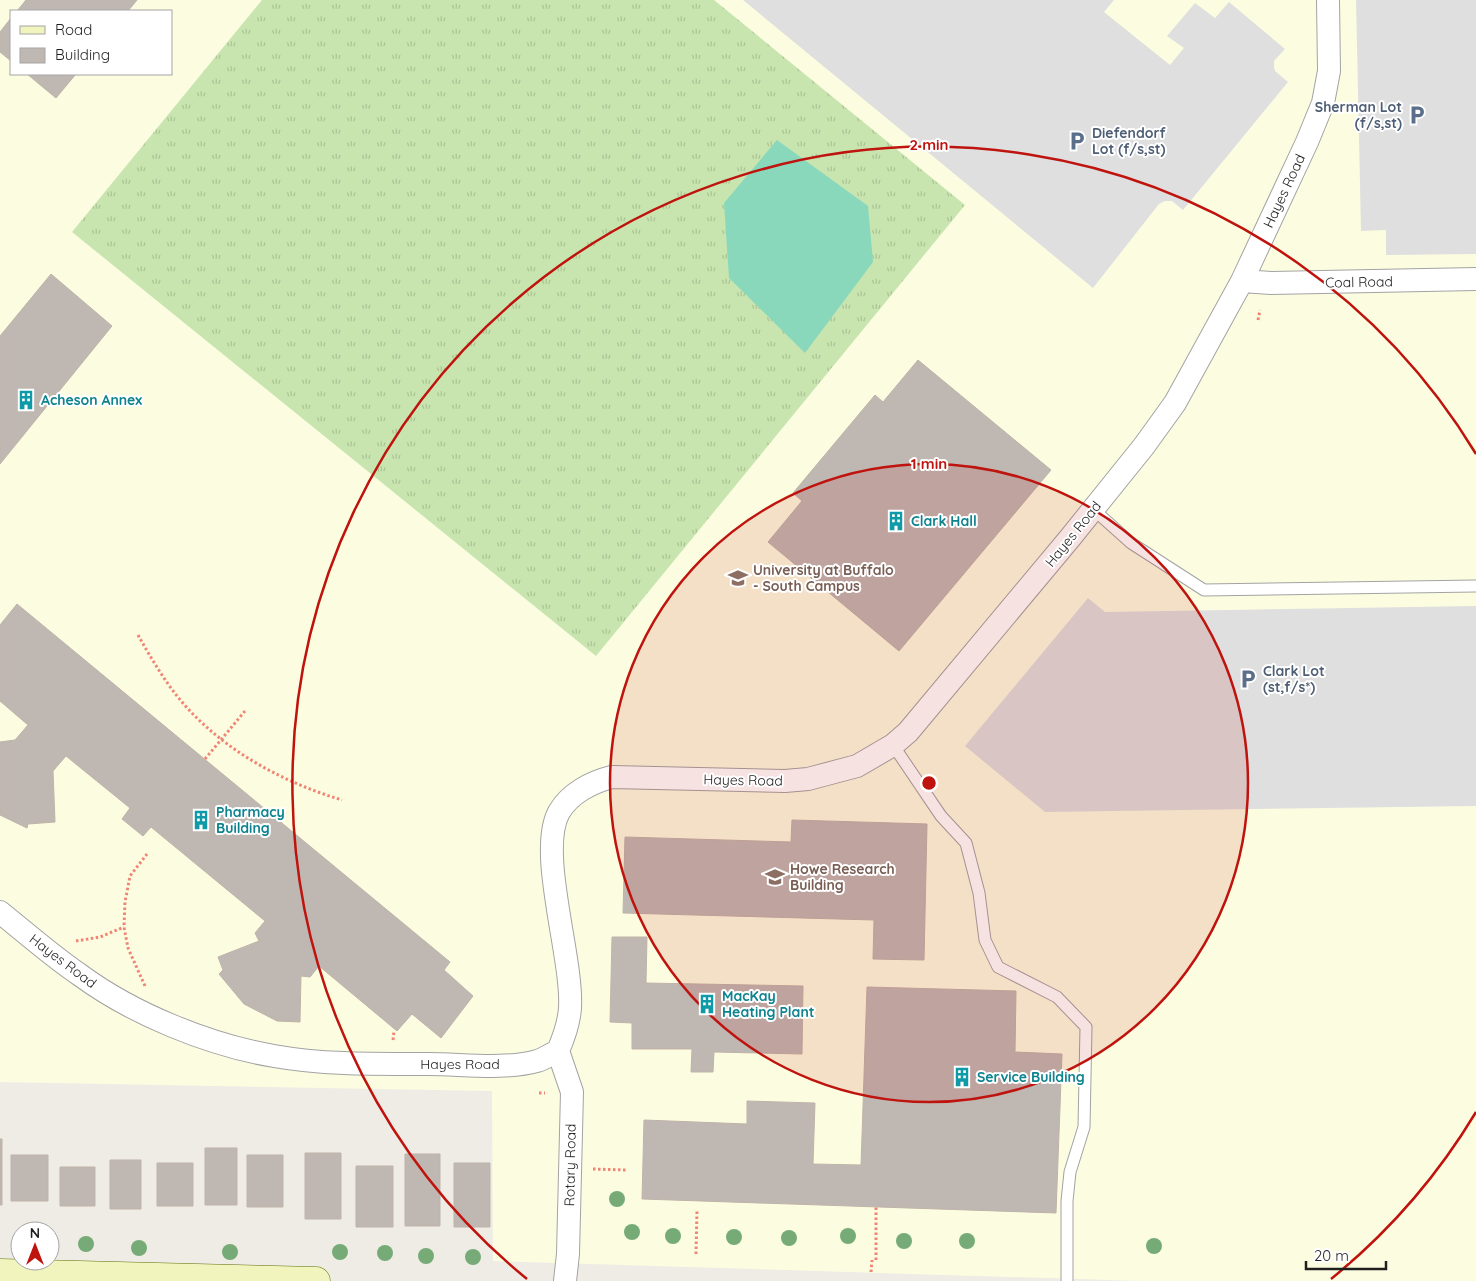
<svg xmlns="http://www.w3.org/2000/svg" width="1476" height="1281" font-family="Quicksand,sans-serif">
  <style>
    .education { fill: #fcfde0; fill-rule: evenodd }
    .grass { fill: url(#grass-tufts) }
    .pitch { fill: #89d8bc }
    .parking { fill: #dfdfdf }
    .building { fill: #bfb8b2; stroke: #bfb3a9 }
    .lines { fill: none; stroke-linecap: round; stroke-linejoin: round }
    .lane-casing { stroke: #a3a3a3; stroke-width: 13 }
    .street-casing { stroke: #a3a3a3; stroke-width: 24 }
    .secondary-casing { stroke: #616f0d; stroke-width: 29 }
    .path { stroke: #f08575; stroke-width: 3; stroke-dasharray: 2.5 2.5; stroke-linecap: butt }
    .lane { stroke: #fff; stroke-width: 11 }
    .street { stroke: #fff; stroke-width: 22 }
    .secondary { stroke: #f1f5bd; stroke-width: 28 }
    .tree { fill: #76ab78 }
    .ring { fill: none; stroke: #bf130e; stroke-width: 2.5 }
    .labels { text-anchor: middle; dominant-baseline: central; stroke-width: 4; stroke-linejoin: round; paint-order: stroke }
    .service-label { font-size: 14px; font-weight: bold; fill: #4e5e75; stroke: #fff; text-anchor: start }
    .street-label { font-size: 14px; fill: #1f1f1f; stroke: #fff }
    .culture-label { font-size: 14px; font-weight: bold; fill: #0d838f; stroke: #fff; text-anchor: start }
    .education-label { font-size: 14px; font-weight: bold; fill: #785e54; stroke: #fff; text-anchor: start }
    .centre { fill: #bf130e; stroke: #fff; stroke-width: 2.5 }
    .ring-label { font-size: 15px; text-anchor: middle; font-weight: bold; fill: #bf130e; stroke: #fff; stroke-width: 4; stroke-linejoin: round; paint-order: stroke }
  </style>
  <defs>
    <pattern id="grass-tufts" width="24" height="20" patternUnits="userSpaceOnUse" patternTransform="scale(1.25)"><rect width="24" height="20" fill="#c8e5af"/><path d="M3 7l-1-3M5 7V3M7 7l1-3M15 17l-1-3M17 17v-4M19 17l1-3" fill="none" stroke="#abc496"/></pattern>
  </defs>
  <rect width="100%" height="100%" fill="#efece5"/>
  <path class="education" d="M0,0h1476v1281h-334l-649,-20 -1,-170 -492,-9zM11,11h160v63h-160z"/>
  <path class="grass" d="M262,0h452l251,205 -369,451 -524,-424z"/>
  <path class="pitch" d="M777,140l91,66 5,56 -68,91 -76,-75 -5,-75z"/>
  <path class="parking" d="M743,0h371l-10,12 66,53 14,-17 -17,-12 28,-33 20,15 14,-16 56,47 -11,12v6l1,4 13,11 -105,128 -11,-9h-7l-6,3 -66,84z
    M1356,0h120v254l-90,1v-25l-25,1z
    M1088,598l17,14 371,-6v200l-431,6 -80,-66z"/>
  <path class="building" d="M26,0h111l-9,11h-111z
    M11,18v43l-11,-9v-20z
    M27,74h49l-20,24z
    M51,274l61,52 -112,138v-128z
    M918,360l133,110 -152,181 -131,-109 34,-41 -9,-8 82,-98 8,7z
    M17,604l433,358 -6,8 29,26 -32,42 -29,-24 -15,17 -78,-65 -9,11 -9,-1 -1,46 -23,-1 -33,-17 -25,-30 4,-4 -5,-13 41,-16 -4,-8 10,-12 -114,-94 -8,9 -21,-17 8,-11 -64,-52 -13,15 2,51 -27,2 -1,4 -27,-13v-73l15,-2 13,-15 -28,-24v-76z
    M792,820l135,4 -3,136 -51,-1 1,-39 -251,-7 2,-76 166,5z
    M612,937h35l-1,46 157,3 -1,68 -88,-2 -1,20h-22l1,-23h-60v-26l-22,-1z
    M867,987l149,4 -1,61 47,2 -6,159 -414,-14 2,-79 103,4v-23l68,2 -2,61 48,1z
    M0,1139h2v66h-2z
    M205,1148h32v57h-32z
    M305,1153h36v66h-36z
    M405,1154h35v72h-35z
    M11,1155h37v46h-37z
    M247,1155h36v52h-36z
    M110,1160h31v49h-31z
    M157,1163h36v43h-36z
    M454,1163h36v64h-36z
    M356,1166h37v61h-37z
    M60,1167h35v39h-35z"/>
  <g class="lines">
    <defs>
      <path id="lane" d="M1093,509l38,34 73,47 272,-4
        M893,745l48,71 25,27 13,50 6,47 13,27 59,30 29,30 -2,100 -14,45 -3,29v80"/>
      <path id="street" d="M1242,281l29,2 205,-4
        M0,912c26,21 52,44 80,63 53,39 129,70 194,81 50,9 103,8 154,8 35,0 76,6 109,-3 7,-2 14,-7 21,-10 6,-14 11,-27 12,-43 3,-51 -33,-156 -11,-196 11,-19 33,-30 53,-35l173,4 23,-2 49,-13 36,-21 15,-13 162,-194 74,-92 31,-43 67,-122 65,-139 16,-39 6,-32 -1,-71
        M558,1051l14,41 -4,162 -3,27"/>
      <path id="secondary" d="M0,1273l316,8"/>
    </defs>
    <use href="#lane" class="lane-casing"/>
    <use href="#street" class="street-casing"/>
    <use href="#secondary" class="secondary-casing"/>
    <path class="path" d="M1258,320l2,-10
      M138,635c13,23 27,47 44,67 41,48 100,80 160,98
      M205,759l40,-48
      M76,941l24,-4 24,-10
      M145,986l-17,-38 -4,-21 1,-25 5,-26 17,-22
      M393,1040l1,-9
      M539,1093h6
      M593,1169l33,1
      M696,1254l1,-43
      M876,1260v-53
      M871,1272l1,-12"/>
    <use href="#lane" class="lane"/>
    <use href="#street" class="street"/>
    <use href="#secondary" class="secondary"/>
  </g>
  <g class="tree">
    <circle cx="617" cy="1199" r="8"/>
    <circle cx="632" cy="1232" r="8"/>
    <circle cx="673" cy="1236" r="8"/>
    <circle cx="848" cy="1236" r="8"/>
    <circle cx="734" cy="1237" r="8"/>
    <circle cx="789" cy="1238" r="8"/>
    <circle cx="904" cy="1241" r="8"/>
    <circle cx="967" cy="1241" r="8"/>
    <circle cx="86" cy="1244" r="8"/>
    <circle cx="1154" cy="1246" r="8"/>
    <circle cx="139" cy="1248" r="8"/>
    <circle cx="230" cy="1252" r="8"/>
    <circle cx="340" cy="1252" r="8"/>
    <circle cx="385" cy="1253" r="8"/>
    <circle cx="426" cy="1256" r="8"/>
    <circle cx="473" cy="1257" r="8"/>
  </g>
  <circle cx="929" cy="783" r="319" fill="#bf130e" fill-opacity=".12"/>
  <g class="ring">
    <circle cx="929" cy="783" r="319"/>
    <path d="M1476 1112A638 638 0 0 1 1331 1279M527 1279A638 638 0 1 1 1476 454"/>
  </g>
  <defs>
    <symbol id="parking-bare" viewBox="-9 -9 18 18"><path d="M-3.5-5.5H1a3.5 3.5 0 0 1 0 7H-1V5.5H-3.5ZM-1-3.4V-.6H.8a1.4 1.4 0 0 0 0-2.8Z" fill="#5c6f8a" stroke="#fff" stroke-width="2.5" paint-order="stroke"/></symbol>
    <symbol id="building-bare" viewBox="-9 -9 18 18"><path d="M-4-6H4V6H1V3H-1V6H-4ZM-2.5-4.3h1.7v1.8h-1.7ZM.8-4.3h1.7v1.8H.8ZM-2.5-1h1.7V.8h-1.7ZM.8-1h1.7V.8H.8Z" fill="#0f9aa8" stroke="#fff" stroke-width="2.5" paint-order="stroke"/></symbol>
    <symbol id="university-bare" viewBox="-9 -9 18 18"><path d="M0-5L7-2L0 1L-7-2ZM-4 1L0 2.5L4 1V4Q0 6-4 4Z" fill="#8d6e63" stroke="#fff" stroke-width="2.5" paint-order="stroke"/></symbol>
  </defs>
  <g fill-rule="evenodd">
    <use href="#parking-bare" x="1403" y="101" width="28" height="28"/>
    <use href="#parking-bare" x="1063" y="127" width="28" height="28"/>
    <use href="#building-bare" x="12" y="386" width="28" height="28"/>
    <use href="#building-bare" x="882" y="507" width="28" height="28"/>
    <use href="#university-bare" x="724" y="564" width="28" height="28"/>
    <use href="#parking-bare" x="1234" y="665" width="28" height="28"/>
    <use href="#building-bare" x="187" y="806" width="28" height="28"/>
    <use href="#university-bare" x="761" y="863" width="28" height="28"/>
    <use href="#building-bare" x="693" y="990" width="28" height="28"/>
    <use href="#building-bare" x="948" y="1063" width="28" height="28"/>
  </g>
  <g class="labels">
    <g class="service-label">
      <text x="1402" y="107" text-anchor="end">Sherman Lot<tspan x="1402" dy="16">(f/s,st)</tspan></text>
      <text x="1092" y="133">Diefendorf<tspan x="1092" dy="16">Lot (f/s,st)</tspan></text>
      <text x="1263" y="671">Clark Lot<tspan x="1263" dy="16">(st,f/s*)</tspan></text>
    </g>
    <g class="street-label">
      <text transform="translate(1284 191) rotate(-65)">Hayes Road</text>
      <text transform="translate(1359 282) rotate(-1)">Coal Road</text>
      <text transform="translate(1073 534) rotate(-51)">Hayes Road</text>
      <text transform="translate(743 780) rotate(1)">Hayes Road</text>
      <text transform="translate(63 961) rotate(37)">Hayes Road</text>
      <text x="460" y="1064">Hayes Road</text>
      <text transform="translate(570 1165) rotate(-89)">Rotary Road</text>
    </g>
    <g class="culture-label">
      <text x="41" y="400">Acheson Annex</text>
      <text x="911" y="521">Clark Hall</text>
      <text x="216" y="812">Pharmacy<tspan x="216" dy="16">Building</tspan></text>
      <text x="722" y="996">MacKay<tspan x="722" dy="16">Heating Plant</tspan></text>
      <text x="977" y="1077">Service Building</text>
    </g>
    <g class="education-label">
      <text x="753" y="570">University at Buffalo<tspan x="753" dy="16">- South Campus</tspan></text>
      <text x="790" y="869">Howe Research<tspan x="790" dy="16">Building</tspan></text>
    </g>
  </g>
  <circle cx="929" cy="783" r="8" class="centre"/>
  <g class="ring-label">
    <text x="929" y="150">2 min</text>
    <text x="929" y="469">1 min</text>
  </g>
  <rect x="10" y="10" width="162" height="65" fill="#ffffff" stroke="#a5a5a5"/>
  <rect x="20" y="26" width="25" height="8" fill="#f1f5bd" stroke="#a5a5a5"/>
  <text x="55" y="35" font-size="15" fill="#1f1f1f">Road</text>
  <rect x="20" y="48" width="25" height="15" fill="#bfb8b2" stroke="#a5a5a5"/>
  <text x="55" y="60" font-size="15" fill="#1f1f1f">Building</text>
  <g transform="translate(35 1246)"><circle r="24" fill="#ffffff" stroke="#a5a5a5"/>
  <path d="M0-4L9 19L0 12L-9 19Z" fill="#bf130e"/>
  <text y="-8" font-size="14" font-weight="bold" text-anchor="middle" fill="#1f1f1f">N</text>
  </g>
  <path d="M1306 1261v8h80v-8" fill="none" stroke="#1f1f1f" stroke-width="2.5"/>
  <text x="1314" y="1261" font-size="15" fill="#1f1f1f" stroke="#ffffff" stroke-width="4" paint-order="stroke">20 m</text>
</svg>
